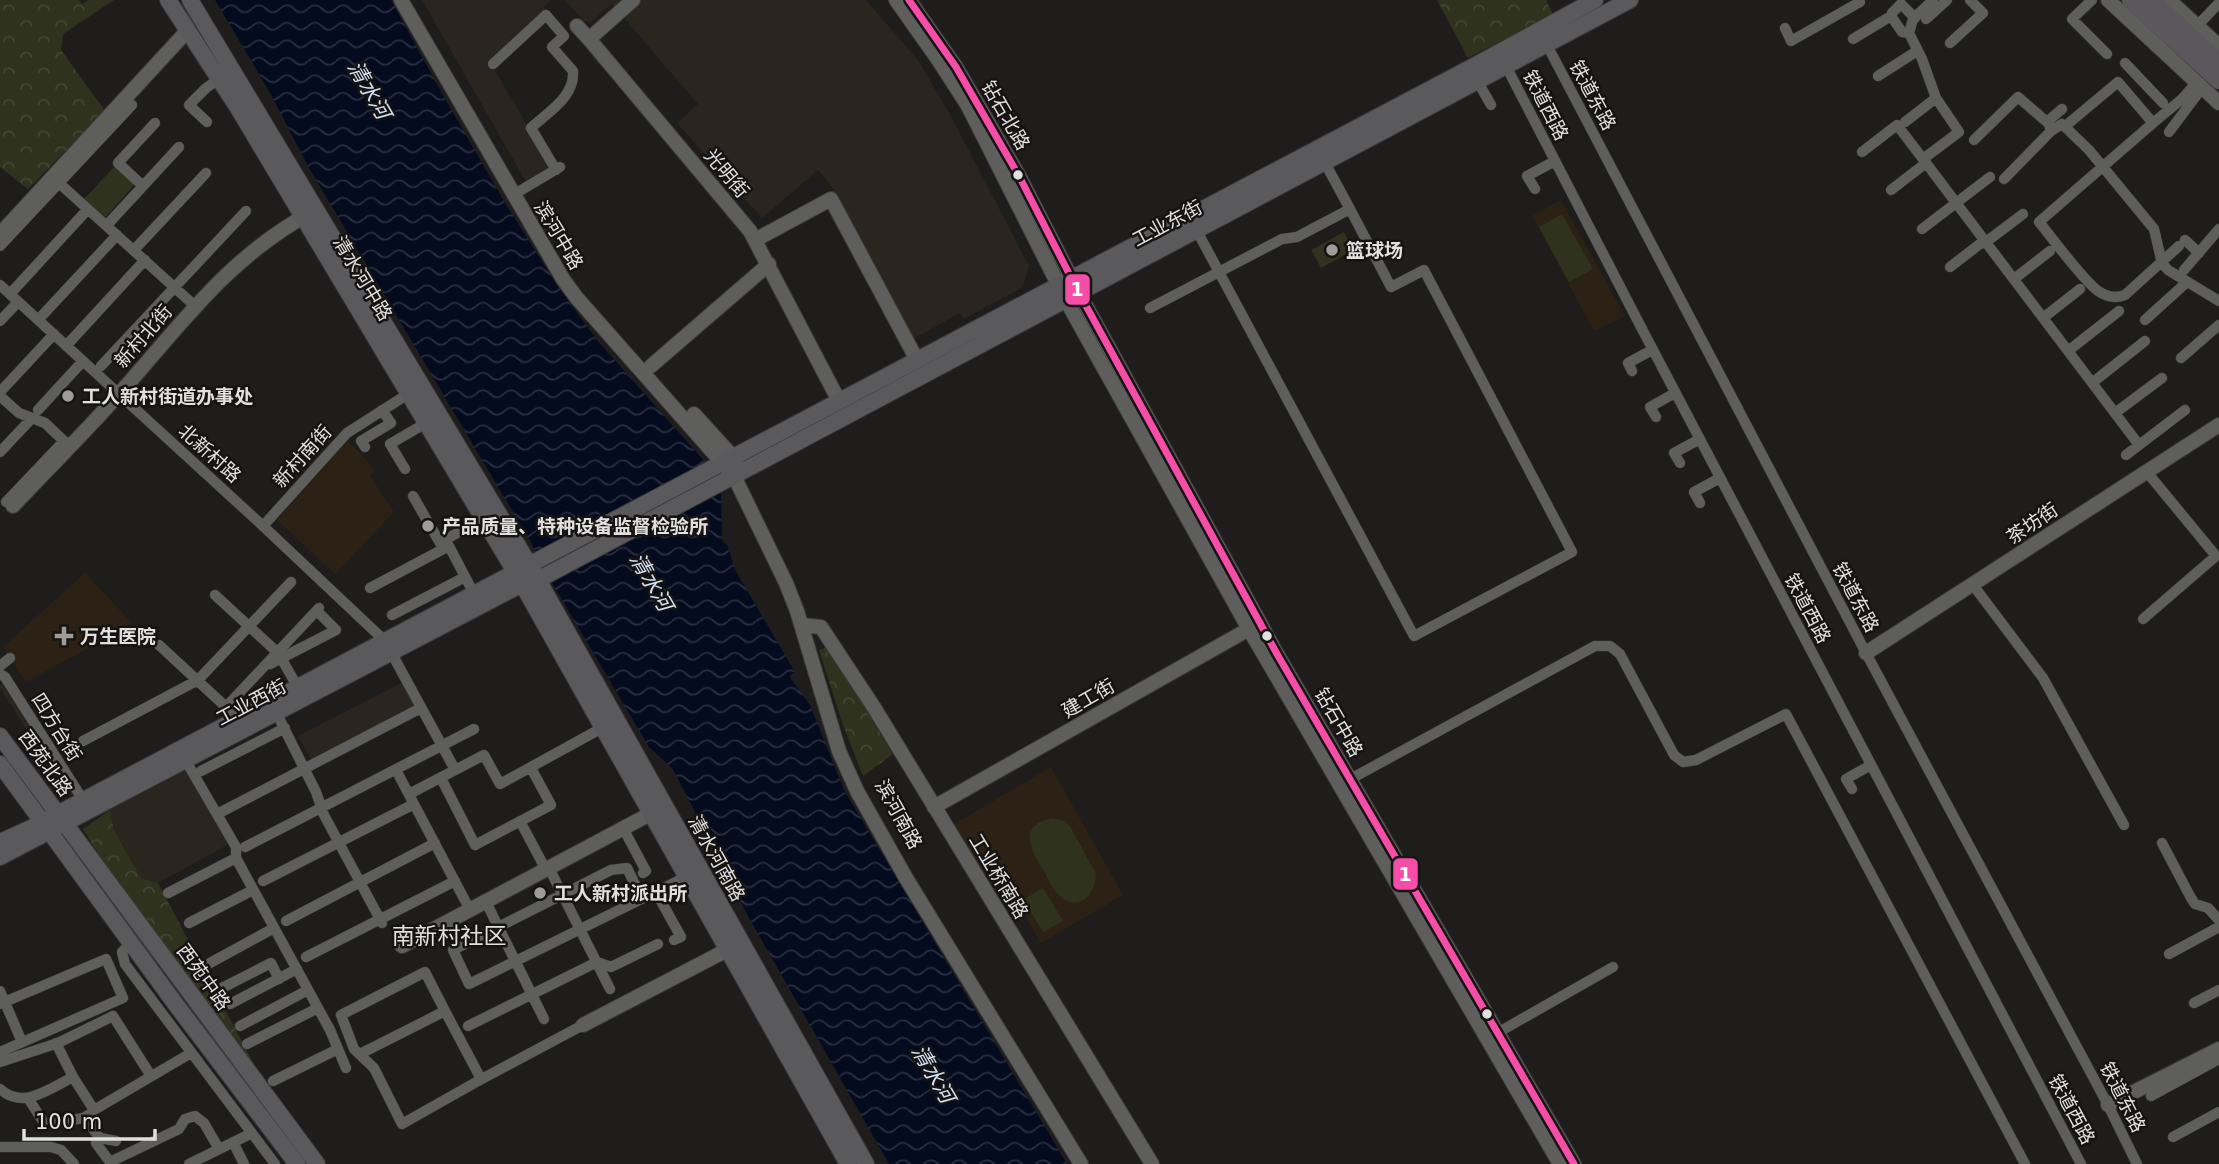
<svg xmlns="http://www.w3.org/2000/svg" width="2219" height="1164" font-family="'DejaVu Sans','Noto Sans SC',sans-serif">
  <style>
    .built { fill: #2a251f }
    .education { fill: #2c2115 }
    .medical { fill: #2b2215 }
    .grass { fill: #2f321c }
    .park { fill: url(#park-crowns) }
    .water { fill: url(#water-waves) }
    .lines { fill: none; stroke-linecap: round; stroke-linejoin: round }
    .street-casing { stroke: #3b3a39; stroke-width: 11 }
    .secondary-casing { stroke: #3b3a39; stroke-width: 16 }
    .primary-casing { stroke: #3b3a39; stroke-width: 18 }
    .highway-casing { stroke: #3b3a39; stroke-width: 19 }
    .street { stroke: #5e5e5d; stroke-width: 10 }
    .secondary { stroke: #5e5e5d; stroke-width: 14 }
    .primary { stroke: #5a595c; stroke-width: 16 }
    .highway { stroke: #5a585c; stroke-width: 18 }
    .bus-1-casing { stroke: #161412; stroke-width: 12 }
    .bus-1 { stroke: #f54da8; stroke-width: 7 }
    .bus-dot { fill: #e1e0de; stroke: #161412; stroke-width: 2.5 }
    .poi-dot { fill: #9d9c9a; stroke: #161412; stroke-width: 2.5 }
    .labels { text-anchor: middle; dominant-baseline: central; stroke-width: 5; stroke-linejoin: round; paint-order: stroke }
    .street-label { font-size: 19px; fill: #e1e0de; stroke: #161412 }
    .poi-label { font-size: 19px; font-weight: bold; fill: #e1e0de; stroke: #161412; text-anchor: start }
    .water-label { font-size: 21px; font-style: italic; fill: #d4e1f6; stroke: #161412 }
    .quarter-label { font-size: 23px; fill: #e1e0de; stroke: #161412 }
    .line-badge { stroke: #161412; stroke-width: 2.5 }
    .badge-label { font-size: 19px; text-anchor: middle; font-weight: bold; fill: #fff }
  </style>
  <defs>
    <pattern id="park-crowns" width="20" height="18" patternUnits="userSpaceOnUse" patternTransform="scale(1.75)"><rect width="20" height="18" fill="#2f321c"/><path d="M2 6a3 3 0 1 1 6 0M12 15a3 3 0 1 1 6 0" fill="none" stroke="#434632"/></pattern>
    <pattern id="water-waves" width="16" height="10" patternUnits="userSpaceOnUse" patternTransform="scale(1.75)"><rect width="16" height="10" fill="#040b1f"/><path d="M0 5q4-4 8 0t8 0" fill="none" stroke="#282e3f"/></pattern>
  </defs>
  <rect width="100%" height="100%" fill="#1e1d1c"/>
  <path class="built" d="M422,0h129l-8,7 3,3 -56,52 61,104 -25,16z
    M565,0h301l52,60 34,58 77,148 -6,21 -59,32 -4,-6 -49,27 -81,-156 -12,-14 -56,48 -85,-95 21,-19 -86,-100 -21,18 -7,-1z
    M405,681l13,25 -106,55 -14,-25z
    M4,683l70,110 -5,3 -69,-108v-3z
    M188,769l43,74 -73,40 -17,-5 -27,-48 -4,-20z"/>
  <path class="education" d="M1561,200l64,116 -31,15 -62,-115z
    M348,441l23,24 3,7 -4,4 24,36 -59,62 -58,-54z
    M1051,767l72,128 -82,48 -35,-58 -15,8 -40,-67z"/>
  <path class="medical" d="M85,573l48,51 -107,58 -23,-35z"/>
  <path class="grass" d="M115,166l20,18 -31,35 -21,-19z
    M1562,214l31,55 -24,13 -30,-55z
    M1344,232l10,18 -33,18 -10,-18z
    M1052,818l12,3 6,5 26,48c0,17 -13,36 -31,26 -10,-6 -15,-18 -20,-27 -13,-21 -30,-47 7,-55z
    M1043,888l20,33 -20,11 -20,-32z"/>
  <path class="park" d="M0,0h79l3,4 6,-4h26l-51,34 -2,16 44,61 -77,78 -28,-22z
    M1437,0h109l7,14 -85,44z
    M827,647l66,107 -30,22 -21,-54 -23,-72z
    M110,810l4,20 27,48 17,5 97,183 -147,-196 -25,-41z"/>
  <path class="water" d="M215,0h176l53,97 61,106 52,82 40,55 109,123 15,29 1,48 6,6 6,22 61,104 -6,4 21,29 34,85 223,374h-178l-140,-246 -76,-149 -24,-22 -97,-164 -23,-44 -220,-371 -40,-77z"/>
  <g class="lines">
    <defs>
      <path id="street" d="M1933,0l-20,19 -4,14 13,26 14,39 23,34 -36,27 216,286
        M2092,0l-20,19 35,35
        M1892,13l9,-9 14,14
        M1926,19l21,-19
        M2197,26l22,-23
        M1785,28l6,13 69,-39 -1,-2
        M1853,39l38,-23 11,16 7,1
        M1950,43l33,-30 -13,-13
        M1547,45l319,608 242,452 29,59
        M2125,63l38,40
        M493,64l53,-49 18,21 -12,11 21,24c2,26 -25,41 -42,57l25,42
        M1506,66l136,263 439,835
        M1878,76l39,-25
        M1478,82l13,23
        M207,122l-18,-17 17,-17 13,-9
        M1905,122l31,-24
        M2069,123l49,-41 35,41 -114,99c15,18 42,56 59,69 9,6 17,8 27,4l54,-49
        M2153,123l29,-24 14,-16
        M2051,131l11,-7 27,26 65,79 8,34 6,7 51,31
        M2169,132l33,-44
        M1974,140l44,-43 30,26
        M1862,152l35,-27 26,34
        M1325,163l25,46
        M2004,179l47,-48 -3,-10 14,-12
        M59,183l136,123
        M143,186l-25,-23 37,-40
        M1535,189l-8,-13 28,-15
        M1891,190l35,-27
        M513,195l47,-28
        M107,225l72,-78
        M1922,229l68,-52
        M2185,240l14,13
        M1986,242l37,-28
        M0,246l132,-141
        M134,250l72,-77
        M1950,267l35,-27
        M2184,270l35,-41
        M2014,279l36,-28
        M0,285l263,241 122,115 68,125
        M10,294l78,-85
        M1150,308l132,-69 15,-2 53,-28 41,78 33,-17 148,282 -158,84 -195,-364 -22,-41
        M2043,318l37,-29
        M38,320l79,-85
        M2145,320l42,-38
        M0,321l18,-19
        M66,346l79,-86
        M2068,351l51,-40
        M2181,358l38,-33
        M101,366l145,-155
        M1632,371l-4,-8 24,-13
        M2092,383l53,-42
        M0,392l54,-58
        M0,396l19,17 26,10 19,18 8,3
        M38,410l45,-49
        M2115,413l47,-35
        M1656,417l-6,-10 25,-14
        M365,447l-4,-6 30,-18 -9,-13
        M0,452l32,-34
        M2126,455l59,-45
        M1680,463l-6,-10 26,-14
        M405,469l-15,-25 36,-21
        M413,496l27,47 43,-25
        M6,502l58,-61
        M1700,503l-6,-11 26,-14
        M263,526l84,-93 61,-39
        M1973,585l70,93 81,147
        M370,588l79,-42 25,48
        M215,595l62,57
        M392,615l73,-38
        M2143,619l73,-63 -70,-85
        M159,645l67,62 10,18
        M281,658l19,33
        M270,664l66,-34 -19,-19
        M0,666l10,-8
        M0,674l5,3 78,123
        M226,707l93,-99
        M276,712l40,80 8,23 58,108
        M83,741l115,-61 93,-98
        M183,756l53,91v11l94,172 16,38
        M396,770l74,140
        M201,771l84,-43
        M441,778l34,67 76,-40 -20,-37
        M1345,782l250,-136h15l10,8 54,101 9,7 13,-2 90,-46 239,450
        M1852,789l-6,-10 25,-14
        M409,794l75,-39 16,29 102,-56
        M221,812l200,-104
        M520,821l26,49
        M623,828l23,43 -3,2
        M2162,843l29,55 4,6 13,4 11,12
        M245,847l229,-118
        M549,868l61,121
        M263,881l151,-77
        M656,892l25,45 -7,3
        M168,893l68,-35
        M642,899l-15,-31 -16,2 -158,80 16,34 217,-107
        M486,902l58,117
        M286,921l149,-78
        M189,923l64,-33
        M131,943l-9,9 3,12 150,200
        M2169,954l50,-27
        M306,957l149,-76
        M210,963l64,-35
        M222,988l49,-25 8,16
        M0,991l22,51
        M2194,1003l25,-13
        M0,1004l106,-45 17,39 -123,54
        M230,1004l67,-35
        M445,1011l36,68
        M240,1026l68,-36
        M468,1026l129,-64 14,5 47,-23
        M1492,1036l121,-69
        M56,1043l17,34
        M247,1044l71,-36
        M360,1054l85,-43 -20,-39 -84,43 13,34 20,19 28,56 76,-43 105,-56
        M0,1062l58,-19 55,-27 38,60
        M273,1081l65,-32
        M0,1089c23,21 49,0 73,-12l21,33
        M2151,1096l68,-37
        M28,1098l16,25 5,1 34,-6 7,-4
        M2173,1137l46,-25
        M116,1141l-16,-3 -7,-9 -3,-15 4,-4 97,-57
        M233,1142l11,22
        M96,1143l14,19 69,-33 6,-10 10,-3 9,7 15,26
        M0,1147h51l10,3 13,14
        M189,1164l63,-31"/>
      <path id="secondary" d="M401,0l162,279 13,18 158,179 52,107 11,28 42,140 18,40 49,87 175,286
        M633,0l-44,39 161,192 89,170
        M896,0l43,61 29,45 98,194 183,329 311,535
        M909,0l47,67 18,31 45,78 60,117 198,361 297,510
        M2108,0l111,103
        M2169,0l50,46
        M577,26l12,13
        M0,234l188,-204
        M755,240l76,-41 86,161
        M651,366l118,-102
        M694,414l39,43 4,8
        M13,506c35,-37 72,-74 106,-112 63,-70 108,-136 193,-182
        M801,625l20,2 54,82 277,455
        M1866,653l353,-228
        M934,807l322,-182
        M402,946l248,-132
        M583,1025l144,-75
        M2108,1105l111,-56"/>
      <path id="primary" d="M168,0l70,108 282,472 328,584
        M190,0l343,571 333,593
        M0,736l317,428
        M0,764l177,242 120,158
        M0,842l29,-13 1445,-763 121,-66
        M0,857l522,-273 25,-9 1083,-575"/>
      <path id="highway" d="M2131,0l88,80
        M2151,0l68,63"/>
    </defs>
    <use href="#street" class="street-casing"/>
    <use href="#secondary" class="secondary-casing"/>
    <use href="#primary" class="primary-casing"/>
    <use href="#highway" class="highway-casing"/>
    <use href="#street" class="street"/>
    <use href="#secondary" class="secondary"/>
    <use href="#primary" class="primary"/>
    <use href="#highway" class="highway"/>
    <defs>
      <path id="bus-1" d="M909,0l47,67 63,109 60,117 198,361 297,510"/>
    </defs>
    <use href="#bus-1" class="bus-1-casing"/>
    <use href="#bus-1" class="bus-1"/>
  </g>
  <g class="bus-dot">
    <circle cx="1018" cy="175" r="6"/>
    <circle cx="1267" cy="636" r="6"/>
    <circle cx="1487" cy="1014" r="6"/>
  </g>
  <g class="poi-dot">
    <circle cx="1332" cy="250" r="7"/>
    <circle cx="68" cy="396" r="7"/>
    <circle cx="428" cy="526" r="7"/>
    <path d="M60.5 625.5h7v7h7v7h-7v7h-7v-7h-7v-7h7z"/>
    <circle cx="540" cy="893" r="7"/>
  </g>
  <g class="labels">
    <g class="street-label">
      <text transform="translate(1593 95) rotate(62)">铁道东路</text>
      <text transform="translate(1546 105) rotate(63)">铁道西路</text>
      <text transform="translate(1006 115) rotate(60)">钻石北路</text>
      <text transform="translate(727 173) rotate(50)">光明街</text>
      <text transform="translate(1167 223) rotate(-28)">工业东街</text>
      <text transform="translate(559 235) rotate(59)">滨河中路</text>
      <text transform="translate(363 278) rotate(59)">清水河中路</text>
      <text transform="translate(143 336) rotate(-49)">新村北街</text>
      <text transform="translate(210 453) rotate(42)">北新村路</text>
      <text transform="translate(302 456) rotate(-48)">新村南街</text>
      <text transform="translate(2032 523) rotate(-34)">茶坊街</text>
      <text transform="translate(1856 597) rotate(62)">铁道东路</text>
      <text transform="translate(1808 608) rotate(62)">铁道西路</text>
      <text transform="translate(1088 698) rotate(-30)">建工街</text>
      <text transform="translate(251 702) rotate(-28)">工业西街</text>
      <text transform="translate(1339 722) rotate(60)">钻石中路</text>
      <text transform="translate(57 727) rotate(58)">四方台街</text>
      <text transform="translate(46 763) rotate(54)">西苑北路</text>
      <text transform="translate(899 814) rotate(61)">滨河南路</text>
      <text transform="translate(717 858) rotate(61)">清水河南路</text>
      <text transform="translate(999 876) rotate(59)">工业桥南路</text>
      <text transform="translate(204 977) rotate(54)">西苑中路</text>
      <text transform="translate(2123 1097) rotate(63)">铁道东路</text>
      <text transform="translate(2072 1109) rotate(62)">铁道西路</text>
    </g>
    <g class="poi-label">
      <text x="1346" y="250">篮球场</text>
      <text x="82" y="396">工人新村街道办事处</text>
      <text x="442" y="526">产品质量、特种设备监督检验所</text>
      <text x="80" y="636">万生医院</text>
      <text x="554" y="893">工人新村派出所</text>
    </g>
    <g class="water-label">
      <text transform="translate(369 90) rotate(60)">清水河</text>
      <text transform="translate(651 582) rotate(60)">清水河</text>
      <text transform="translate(933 1074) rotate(60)">清水河</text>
    </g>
    <g class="quarter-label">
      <text x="449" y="936">南新村社区</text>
    </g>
  </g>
  <g class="line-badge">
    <rect x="1064" y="273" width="27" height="33" rx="7" fill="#f54da8"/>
    <rect x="1392" y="857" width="27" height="34" rx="7" fill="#f54da8"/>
  </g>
  <g class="badge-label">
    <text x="1077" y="296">1</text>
    <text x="1405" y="881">1</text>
  </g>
  <path d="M24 1129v10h131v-10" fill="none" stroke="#e1e0de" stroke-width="3.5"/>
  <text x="35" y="1129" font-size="21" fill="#e1e0de" stroke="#161412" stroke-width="5" paint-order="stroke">100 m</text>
</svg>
